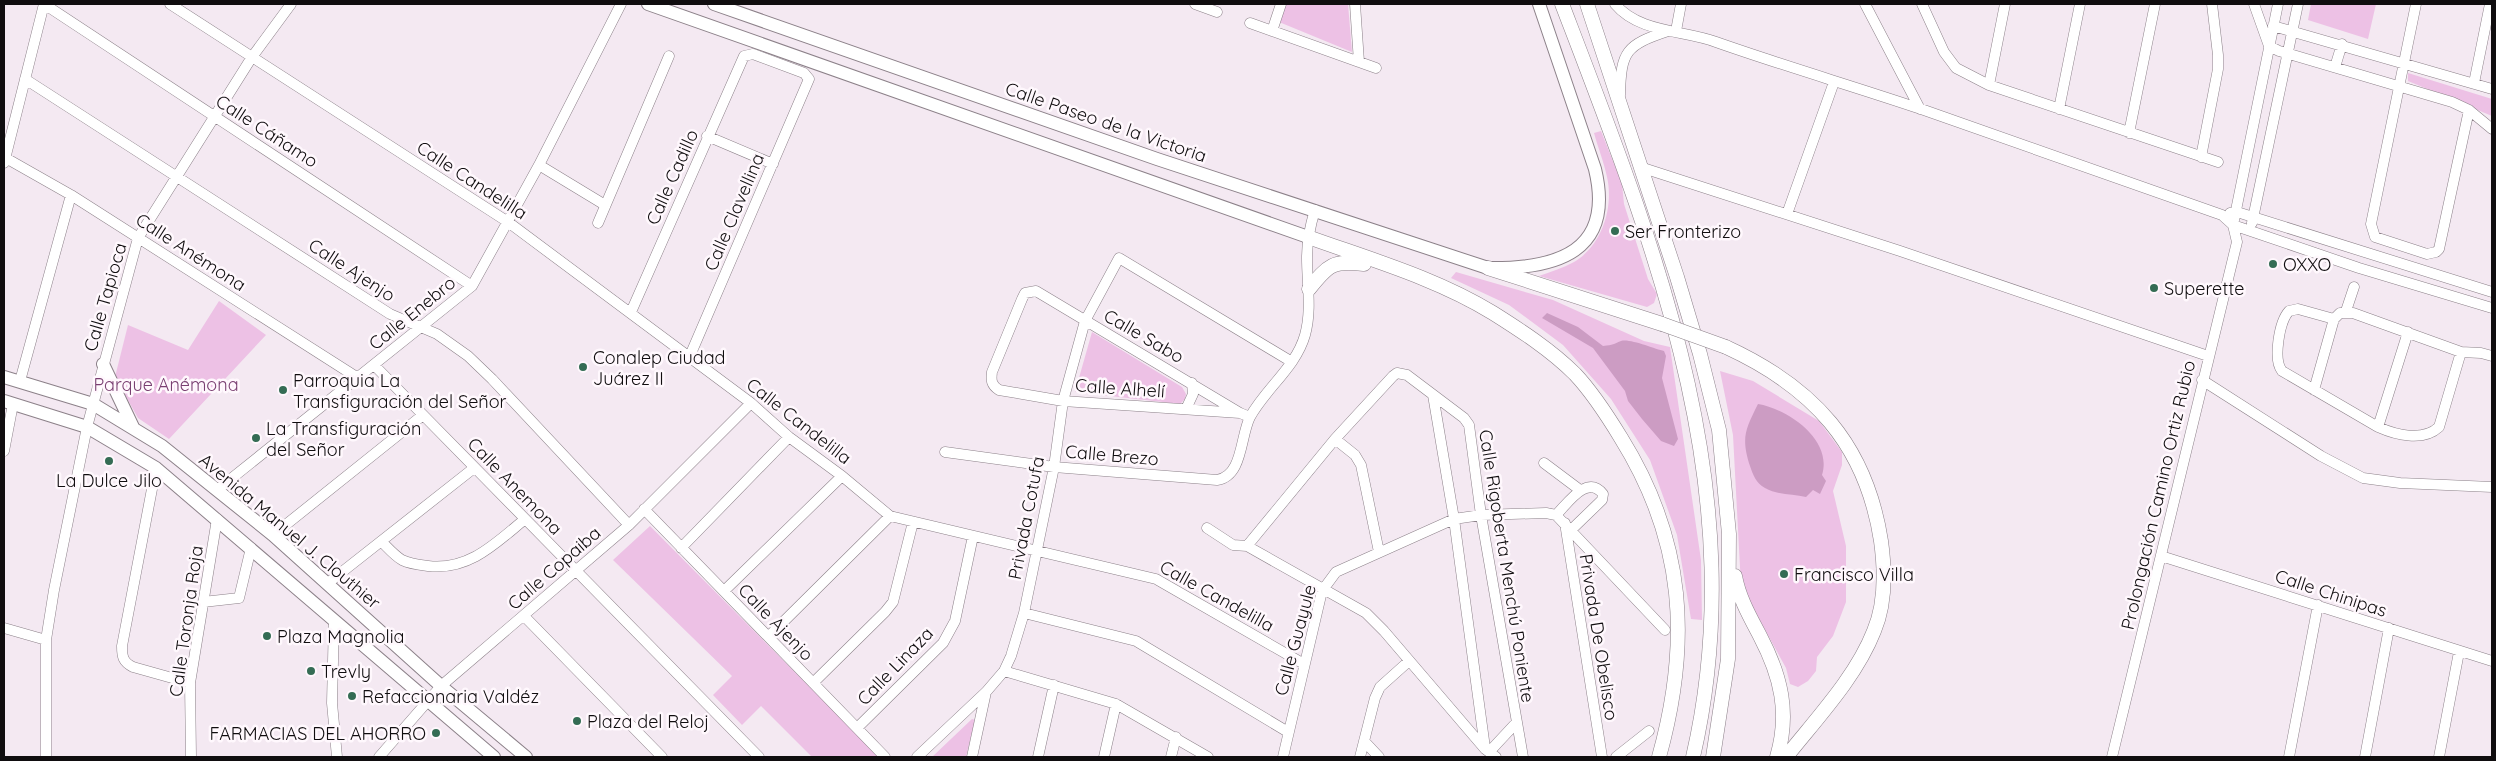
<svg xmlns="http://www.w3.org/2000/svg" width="2496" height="761" font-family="Quicksand,sans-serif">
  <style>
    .green { fill: #edc1e5 }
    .water { fill: #cc9cc3 }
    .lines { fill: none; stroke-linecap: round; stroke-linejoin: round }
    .minor-casing { stroke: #8c8189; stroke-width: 11 }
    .major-casing { stroke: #8c8189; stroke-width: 14 }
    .highway-casing { stroke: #8c8189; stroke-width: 15 }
    .minor { stroke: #fff; stroke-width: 10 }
    .major { stroke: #fff; stroke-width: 12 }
    .highway { stroke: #fff; stroke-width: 14 }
    .highway-bridge-casing { stroke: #8c8189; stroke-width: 15; stroke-linecap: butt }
    .highway-bridge { stroke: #fff; stroke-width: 14 }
    .poi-dot { fill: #346c54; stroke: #fff8fd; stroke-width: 2 }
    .labels { text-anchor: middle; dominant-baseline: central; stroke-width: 5; stroke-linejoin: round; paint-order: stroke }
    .street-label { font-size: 18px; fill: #100d0f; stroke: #fff8fd }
    .poi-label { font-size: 18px; fill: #100d0f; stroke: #fff8fd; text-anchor: start }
    .park-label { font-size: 18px; fill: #793f71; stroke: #fff8fd }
  </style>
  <rect width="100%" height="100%" fill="#f4e9f2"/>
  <path class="green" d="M1285,4h63l4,48 -73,-30z
    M2311,4h65l-8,35 -60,-19z
    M2408,73l84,26v17l-84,-35z
    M1601,131l21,53 2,20 24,75 9,15 -3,9 -7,4 -108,-31c11,-4 24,-8 35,-14 28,-16 40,-55 33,-85 -3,-15 -9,-29 -13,-44z
    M1456,272l97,28 91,41 26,6 31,213 1,60 -11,-1 -14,-84 -27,-75 -39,-61 -48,-54 -54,-40 -58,-27z
    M219,301l47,34 -97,104 -31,-21 -23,-41 13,-52 60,25z
    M1092,332l90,55 4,7 -1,5 -5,5 -105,-12z
    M1720,371l33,10 66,40 23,31v13l-9,26 13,55v56l-13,34 -16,21 -1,14 -8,10 -10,6 -8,-3 -4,-16 -45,-82 -8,-151z
    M650,526l229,231h-67l-51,-51 -19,19 -29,-30 19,-19 -119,-116z
    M972,719l3,1 -9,37h-34z"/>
  <path class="water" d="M1547,313l31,14 25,19c11,-1 10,-2 18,-5 8,-3 34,8 43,10l2,5 -4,22 16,61 -4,7 -13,-5 -19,-22 -14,-18 -3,-10 -32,-43 -51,-30z
    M1758,404c30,5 75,36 64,71l4,6 -6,13 -7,-4 -7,7c-13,-3 -29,-2 -41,-9 -9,-5 -12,-13 -15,-22 -9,-28 -5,-36 8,-62z"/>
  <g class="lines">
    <defs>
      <path id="minor" d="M44,4l428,282
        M170,4l338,218 243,181 38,34 53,39 48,40 266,63 148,85
        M1195,4l22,8
        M1355,4l4,58
        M1615,4c24,29 69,26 101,38 68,24 137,44 205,67 101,35 201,71 301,106l11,10 126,43 133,40
        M1865,4l55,105
        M1922,4l22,48 12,16 33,17 229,77
        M2254,4l15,42 10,5 173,51 17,8 23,19
        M2416,4l-45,220 4,13 52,17 9,-2 3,-3 30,-139
        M1250,23l126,45
        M2273,26l219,63
        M1272,31l9,-27
        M1676,31l5,-27
        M2335,67l7,-23
        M25,79l365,235 47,20 31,22 24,23 137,146
        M2474,83l16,-79
        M1989,85l16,-81
        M1620,95c1,-44 6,-50 48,-64
        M2059,109l21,-105
        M2129,133l26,-129
        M707,136l66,28
        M4,157l67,38 287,183
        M2201,157l17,-88v-14l-6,-51
        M4,163l40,-159
        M539,165l66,40
        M1640,167l260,84 308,105
        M2230,213l7,-1 255,80
        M1787,214l47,-132
        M598,223l71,-167
        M2252,223l46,-219
        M2346,311l8,-24
        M631,312l113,-256 9,-2 51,19 5,6 -120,279
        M2461,352l-22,75c-16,15 -43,8 -61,0l-96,-56c-9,-11 -3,-49 7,-60l9,-2 36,10 6,-6h13l108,39 20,1 11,3
        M374,365l385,392
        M2202,380l119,76 42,22 37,5 92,4
        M20,381l51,-186
        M2314,390l20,-71
        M1433,395l21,124 31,229
        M1186,409l7,-15 -1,-11
        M1240,413l-177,-12 -64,-11c-8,-5 -8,-10 -7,-18l30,-73 3,-6 11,-2 204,122 10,4
        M2378,427l30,-95
        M1335,439l20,16 6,10 18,87
        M4,451l9,-47
        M945,452l109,15 163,13c26,-4 23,-43 33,-63 16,-29 46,-50 55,-82 7,-25 2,-51 2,-77 0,-17 3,-32 8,-48
        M1544,463l36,27
        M156,468l-34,178c0,11 1,16 11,21l57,16
        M217,490l255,-204 67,-121 82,-161
        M644,509l241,248
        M1556,515c12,-12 31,-41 47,-21l-1,6 -31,30
        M1565,523l37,234
        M1207,528l26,17 14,1 119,67 18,18 101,118 11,8
        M273,535l150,-120
        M382,542c6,6 13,14 20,18 8,4 18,5 26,6 41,5 68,-23 97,-47
        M1247,546l88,-107 58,-63 4,-3 10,2 57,43 5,7 12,90 42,242
        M681,548l108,-111
        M2161,556l331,105
        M328,583l146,-115
        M724,591l118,-115
        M203,602l36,-4 12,-50
        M1024,613l112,28 152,91
        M524,616l138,141
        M334,620l-2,83 5,54
        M4,628l42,12
        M769,636l121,-120
        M1004,671l112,33 92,53
        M813,683l72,-71 8,-10 20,-80
        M857,728l86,-85 12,-22 18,-85
        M1364,741l15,16
        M1490,751l27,-29
        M46,757v-117l8,-50 33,-163 51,-189 114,-181 39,-53
        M191,757l-1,-74 27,-164
        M379,757l62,-71 188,-161 122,-122
        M917,757l69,-65 18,-21 7,-15 13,-43 30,-146 9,-66 22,-80 34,-63 173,104
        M972,757l14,-65
        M1038,757l16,-72
        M1104,757l12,-53
        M1171,757l5,-20
        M1283,757l39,-166 14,-19 118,-53 27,-4 65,-2 10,2 109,115
        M1360,757l15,-59 5,-11 29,-26
        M1616,757l33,-26
        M2112,757l125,-515 -4,-17 45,-221
        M2289,757l29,-152
        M2365,757l24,-129
        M2439,757l20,-105"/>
      <path id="major" d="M648,4l660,233
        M714,4l443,155 331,109c69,1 127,-16 107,-99l-56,-165
        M103,364l30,63
        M4,377l89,27 69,42 111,89 168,151 85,71
        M4,401l83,26 69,41 338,289"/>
      <path id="highway" d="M1562,4c93,243 192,488 131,753
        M1587,4l90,273 23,77 19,76 10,104 -1,125 -15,98
        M1308,237c61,22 128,41 185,76 27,17 58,37 82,61 18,19 32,41 46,64 64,103 70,204 38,319
        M1488,268l174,56
        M1309,289c19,-24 24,-29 55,-25
        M1726,347c87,40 140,97 155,194 4,29 5,62 -7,90 -18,46 -57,87 -88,126
        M1735,576c4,22 15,41 25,60 21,40 30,77 17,121"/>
    </defs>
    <use href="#minor" class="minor-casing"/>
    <use href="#major" class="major-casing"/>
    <use href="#highway" class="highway-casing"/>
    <use href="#minor" class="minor"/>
    <use href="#major" class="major"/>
    <use href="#highway" class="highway"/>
    <defs>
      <path id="highway-bridge" d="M1662,324l64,23"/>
    </defs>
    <use href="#highway-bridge" class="highway-bridge-casing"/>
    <use href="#highway-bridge" class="highway-bridge"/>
  </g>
  <g class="poi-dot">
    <circle cx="1615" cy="231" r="5"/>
    <circle cx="2273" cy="264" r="5"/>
    <circle cx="2154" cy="288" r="5"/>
    <circle cx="583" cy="367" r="5"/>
    <circle cx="283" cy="390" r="5"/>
    <circle cx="256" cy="438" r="5"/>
    <circle cx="109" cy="461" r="5"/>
    <circle cx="1784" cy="574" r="5"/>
    <circle cx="267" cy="636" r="5"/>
    <circle cx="311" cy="671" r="5"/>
    <circle cx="352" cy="696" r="5"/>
    <circle cx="577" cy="721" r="5"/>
    <circle cx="436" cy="733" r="5"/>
  </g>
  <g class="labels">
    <g class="street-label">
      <text transform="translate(1106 122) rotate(19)">Calle Paseo de la Victoria</text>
      <text transform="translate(267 131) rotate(33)">Calle Cáñamo</text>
      <text transform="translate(672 177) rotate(-66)">Calle Cadillo</text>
      <text transform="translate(472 180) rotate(33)">Calle Candelilla</text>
      <text transform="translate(734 212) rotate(-67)">Calle Clavellina</text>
      <text transform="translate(191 252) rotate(33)">Calle Anémona</text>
      <text transform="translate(352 270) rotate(33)">Calle Ajenjo</text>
      <text transform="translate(105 297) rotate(-74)">Calle Tapioca</text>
      <text transform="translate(412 313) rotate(-39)">Calle Enebro</text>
      <text transform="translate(1144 336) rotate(30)">Calle Sabo</text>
      <text transform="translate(1120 388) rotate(4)">Calle Alhelí</text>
      <text transform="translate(799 421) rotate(38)">Calle Candelilla</text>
      <text transform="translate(1112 455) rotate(5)">Calle Brezo</text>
      <text transform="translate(515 486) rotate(46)">Calle Anemona</text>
      <text transform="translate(2158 495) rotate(-77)">Prolongación Camino Ortiz Rubio</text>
      <text transform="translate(1026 518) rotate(-79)">Privada Cotufa</text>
      <text transform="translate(290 531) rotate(40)">Avenida Manuel J. Clouthier</text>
      <text transform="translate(1507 566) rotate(81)">Calle Rigoberta Menchú Poniente</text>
      <text transform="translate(554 568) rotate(-41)">Calle Copaiba</text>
      <text transform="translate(2331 593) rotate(18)">Calle Chinipas</text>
      <text transform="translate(1217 596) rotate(29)">Calle Candelilla</text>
      <text transform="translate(186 621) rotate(-82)">Calle Toronja Roja</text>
      <text transform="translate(776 622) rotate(46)">Calle Ajenjo</text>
      <text transform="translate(1599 637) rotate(81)">Privada De Obelisco</text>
      <text transform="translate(1295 640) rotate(-75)">Calle Guayule</text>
      <text transform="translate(895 666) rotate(-46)">Calle Linaza</text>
    </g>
    <g class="poi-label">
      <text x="1625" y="231">Ser Fronterizo</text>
      <text x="2283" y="264">OXXO</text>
      <text x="2164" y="288">Superette</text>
      <text x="593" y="357">Conalep Ciudad<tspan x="593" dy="21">Juárez II</tspan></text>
      <text x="293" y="380">Parroquia La<tspan x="293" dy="21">Transfiguración del Señor</tspan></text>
      <text x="266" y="428">La Transfiguración<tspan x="266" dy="21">del Señor</tspan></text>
      <text x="109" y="480" text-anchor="middle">La Dulce Jilo</text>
      <text x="1794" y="574">Francisco Villa</text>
      <text x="277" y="636">Plaza Magnolia</text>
      <text x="321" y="671">Trevly</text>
      <text x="362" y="696">Refaccionaria Valdéz</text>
      <text x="587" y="721">Plaza del Reloj</text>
      <text x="426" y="733" text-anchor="end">FARMACIAS DEL AHORRO</text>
    </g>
    <g class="park-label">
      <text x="166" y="384">Parque Anémona</text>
    </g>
  </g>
  <rect width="2496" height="761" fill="none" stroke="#100d0f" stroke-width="10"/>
</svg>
